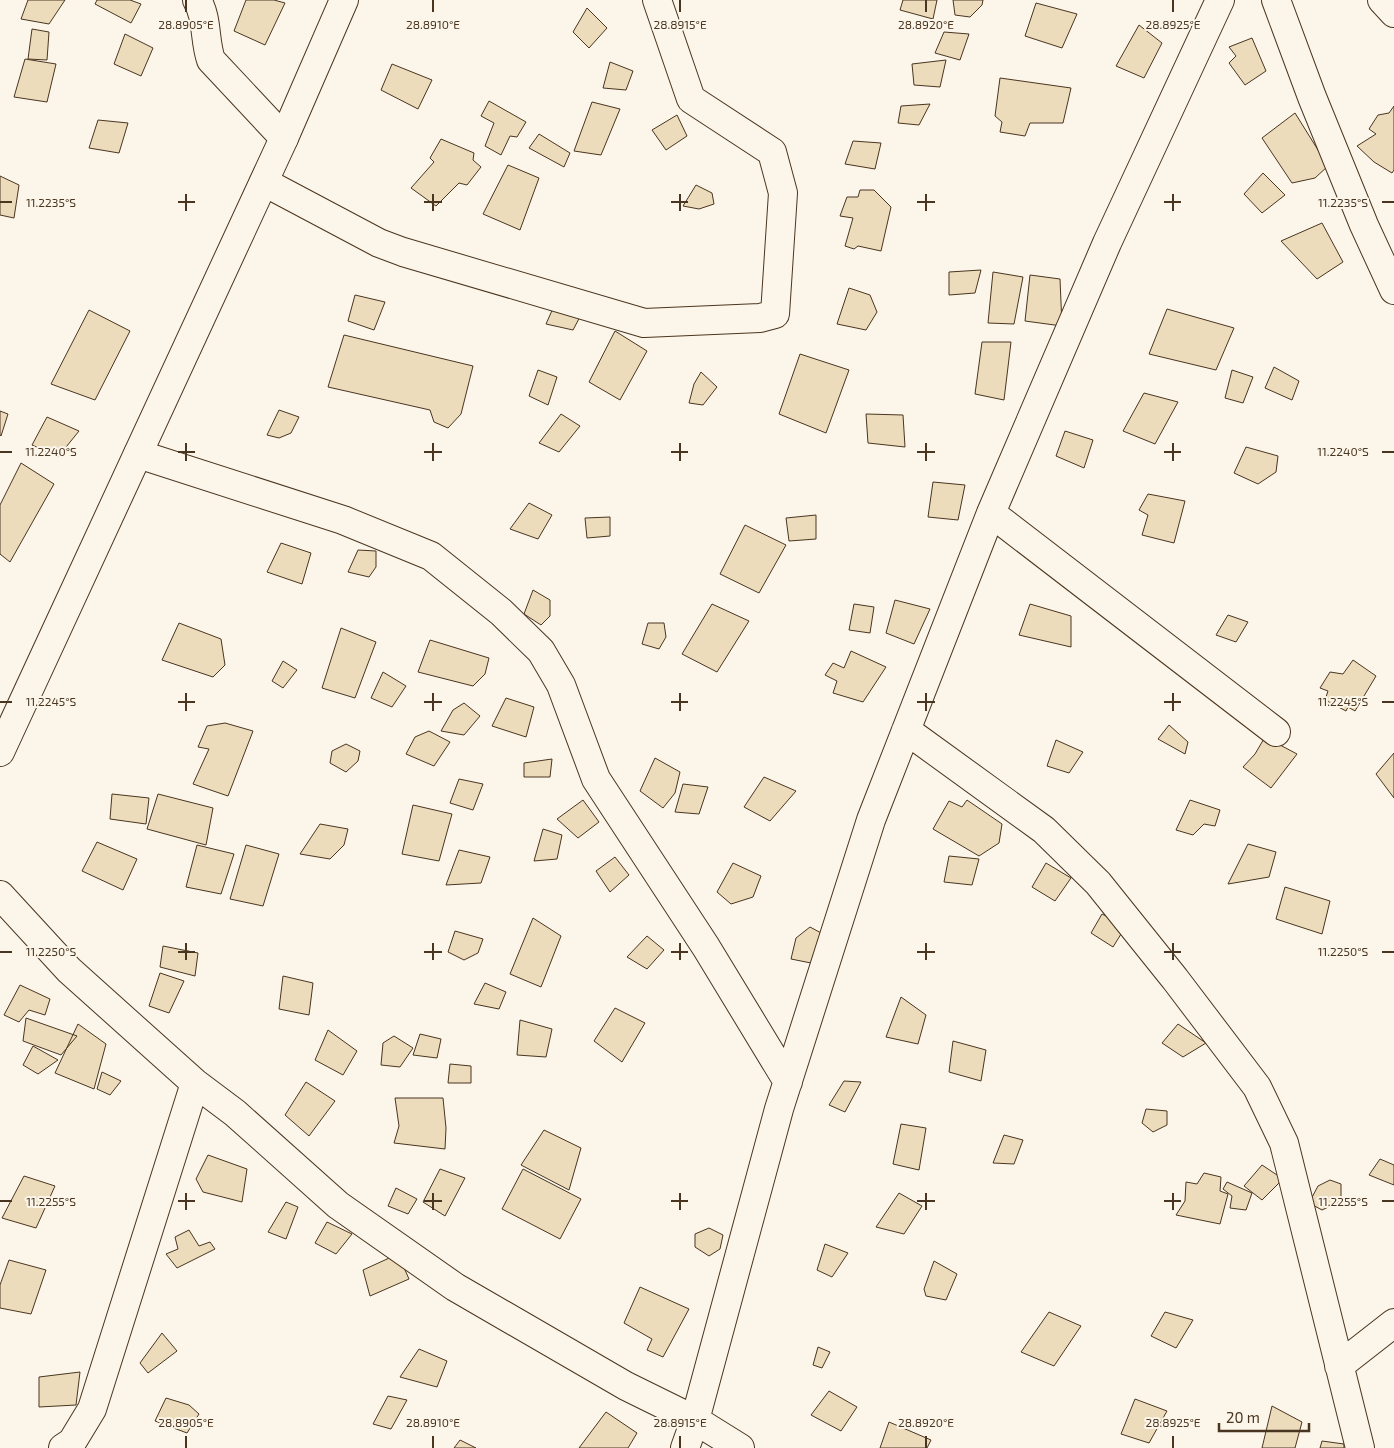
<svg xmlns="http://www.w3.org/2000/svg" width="1394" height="1448" font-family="'Exo 2',sans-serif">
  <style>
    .building { fill: #ecdcbc; stroke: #4a3520 }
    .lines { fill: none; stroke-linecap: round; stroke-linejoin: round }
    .minor-casing { stroke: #4a3520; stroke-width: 30 }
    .primary-casing { stroke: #4a3520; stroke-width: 30 }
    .minor { stroke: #fbf6e9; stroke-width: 28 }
    .primary { stroke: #fbf6e9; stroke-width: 28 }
    .ticks { fill: none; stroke: #4a3520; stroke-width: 2 }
    .ticks-label { font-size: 12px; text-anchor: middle; fill: #4a3520; stroke: #fbf6e9; stroke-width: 4; stroke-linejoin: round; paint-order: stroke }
  </style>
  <rect width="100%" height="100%" fill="#fbf6e9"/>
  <path class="building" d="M28,0h37l-16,24 -28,-5z
    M97,0h33l11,4 -10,19 -36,-19z
    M246,0h28l11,3 -20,42 -31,-14z
    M903,0h34l-4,19 -33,-9z
    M953,0h30l-1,5 -12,12 -15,-2z
    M1036,3l41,11 -15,34 -37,-12z
    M587,8l20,20 -18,20 -16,-16z
    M1139,25l23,18 -18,35 -28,-12z
    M32,29l17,3 -2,28 -19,-1z
    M944,32l25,2 -9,26 -25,-7z
    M125,34l28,14 -12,28 -27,-12z
    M1252,38l14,33 -21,14 -16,-22 7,-7 -7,-9z
    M25,59l31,5 -9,38 -33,-5z
    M946,60l-6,27 -26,-2 -2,-21z
    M610,62l23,9 -7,19 -23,-2z
    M392,64l40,16 -14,29 -37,-19z
    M1000,78l71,10 -8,35h-33l-5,13 -25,-4 2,-10 -7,-6z
    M489,101l37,21 -9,15 -7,-1 -9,19 -16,-9 9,-23 -13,-7z
    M592,102l28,7 -19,46 -27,-4z
    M930,104l-11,21 -21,-2 3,-17z
    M1394,106v64l-2,3 -18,-11 -17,-16 19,-12 -7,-5 9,-14 11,-2z
    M1295,113l33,53 -13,12 -23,5 -30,-45z
    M677,115l10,21 -21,14 -14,-20z
    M98,120l30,3 -9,30 -30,-5z
    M539,134l31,19 -6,14 -35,-19z
    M441,139l33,14 -1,7 8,7 -14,18 -8,-2 -23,23 -25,-18 23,-26 -4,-4z
    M853,141l28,2 -6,26 -30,-5z
    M508,165l31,13 -19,52 -37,-16z
    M1263,173l22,22 -23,18 -18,-19z
    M0,176l19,9 -5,33 -14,-3z
    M696,185l16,8 2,11 -15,5 -16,-3z
    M860,190h14l17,17 -10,44 -23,-5 -4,3 -9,-3 8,-28 -13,-2 7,-19h11z
    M1322,223l21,39 -26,17 -36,-38z
    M981,270l-6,23 -26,2v-23z
    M993,272l30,5 -9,47 -26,-1z
    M1030,275l30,4 2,47 -37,-5z
    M562,288l29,8 -18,34 -27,-6z
    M849,288l21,7 7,17 -11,18 -29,-6z
    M355,295l30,7 -11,28 -26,-9z
    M1167,309l67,19 -18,42 -67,-16z
    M89,310l41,21 -35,69 -44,-16z
    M615,331l32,20 -27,49 -31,-18z
    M344,335l129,31 -12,48 -13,14 -14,-6 -4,-12 -102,-23z
    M982,342h29l-7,58 -29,-6z
    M800,354l49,16 -23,63 -47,-19z
    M1274,367l25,14 -7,19 -27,-12z
    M538,370l19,7 -9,28 -19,-9z
    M1232,370l21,7 -10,26 -18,-5z
    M701,372l16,15 -14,18 -14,-2 5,-19z
    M1144,393l34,9 -23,42 -32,-13z
    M279,410l20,7 -8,16 -12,5 -12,-3z
    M0,411l8,3 -7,22 -1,-1z
    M561,414l19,12 -21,26 -20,-9z
    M866,414l37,1 2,32 -37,-4z
    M47,417l32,14 -21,26 -26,-12z
    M1065,431l28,9 -9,28 -28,-12z
    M1246,447l32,9 -2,16 -18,12 -24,-11z
    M21,463l33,21 -44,78 -10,-8v-49z
    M933,482l32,3 -7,35 -30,-3z
    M1148,494l37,7 -11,42 -32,-8 6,-20 -9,-5z
    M529,503l23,12 -14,24 -28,-10z
    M816,515v24l-27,2 -3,-23z
    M610,517v19l-23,2 -2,-20z
    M745,525l41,20 -27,48 -39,-19z
    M281,543l30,10 -9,31 -35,-12z
    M358,550l18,1v16l-7,10 -21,-5z
    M533,590l17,10v16l-9,9 -17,-11z
    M895,600l35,9 -16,35 -28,-11z
    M712,604l37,17 -32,51 -35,-18z
    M854,604l20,3 -4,26 -21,-3z
    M1030,604l41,12v31l-52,-12z
    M1228,615l20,7 -12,20 -20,-7z
    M179,623l42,16 4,26 -12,12 -51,-17z
    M648,623h16l2,14 -7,12 -17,-5z
    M341,628l35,14 -21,56 -33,-10z
    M430,640l59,18 -4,16 -12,12 -55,-14z
    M851,651l35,16 -23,35 -30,-9 4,-12 -12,-6 8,-12 11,5z
    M1353,660l23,16 -21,35 -7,-4 -2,4 -21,-11 3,-9 -8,-3 10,-16 13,2z
    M283,661l14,9 -14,18 -11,-7z
    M383,672l23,14 -14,21 -21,-9z
    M506,698l28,9 -8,30 -34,-11z
    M464,703l16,13 -16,19 -23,-4 12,-21z
    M225,723l28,8 -25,65 -35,-12 16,-35 -11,-2 9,-21z
    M1169,725l19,17 -3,12 -27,-15z
    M429,731l21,11 -16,24 -28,-12 9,-17z
    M1265,737l32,17 -26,34 -28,-21 12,-13z
    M1056,740l27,12 -14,21 -22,-7z
    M346,744l14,7 -2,10 -12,11 -16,-9 2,-12z
    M1394,753v45l-18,-24z
    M655,758l25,14 -5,21 -12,15 -23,-17z
    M552,759l-2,18h-26v-14z
    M764,777l32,14 -26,30 -26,-14z
    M459,779l24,5 -10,26 -23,-7z
    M683,784l25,3 -9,27 -24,-2z
    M112,794l37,4 -3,26 -36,-5z
    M158,794l55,14 -7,37 -59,-16z
    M583,800l16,22 -21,16 -21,-19z
    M967,800l35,24 -3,19 -20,13 -46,-27 16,-28 13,6z
    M1190,800l30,10 -5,16 -11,-2 -11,11 -17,-5z
    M413,805l39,9 -13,47 -37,-7z
    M320,824l28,5 -4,16 -14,14 -30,-5z
    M543,829l19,6 -5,24 -23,2z
    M97,842l40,17 -14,31 -41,-19z
    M1248,844l28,8 -7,25 -41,7z
    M197,845l37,9 -13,40 -35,-7z
    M246,845l33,9 -16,52 -33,-7z
    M459,850l31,7 -9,26 -35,2z
    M949,856l30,3 -7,26 -28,-3z
    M615,857l14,18 -19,17 -14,-21z
    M733,863l28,13 -8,21 -22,7 -14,-12z
    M1046,863l25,15 -16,23 -23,-14z
    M1285,887l45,14 -8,33 -46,-15z
    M1102,914l24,12 -13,21 -22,-14z
    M533,918l28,18 -20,51 -31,-13z
    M810,927l13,7 -7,30 -25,-5 5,-21z
    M455,931l28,8 -5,14 -14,7 -16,-8z
    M647,936l17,14 -17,19 -20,-12z
    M163,946l35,7 -3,23 -35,-9z
    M160,973l24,8 -15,32 -20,-7z
    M283,976l30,7 -4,32 -30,-6z
    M485,983l21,9 -7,17 -25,-5z
    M20,985l30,14 -5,16 -16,-5 -10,12 -15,-7z
    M901,997l25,18 -8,29 -32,-7z
    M615,1008l30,15 -23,39 -28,-21z
    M26,1018l51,18 -16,19 -38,-14z
    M520,1020l32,9 -6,28 -29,-2z
    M78,1024l28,20 -12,45 -39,-16z
    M1178,1024l28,19 -23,14 -21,-14z
    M328,1030l29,21 -14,24 -28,-15z
    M420,1034l21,5 -4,19 -24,-3z
    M394,1036l19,12 -13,19 -19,-2 2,-22z
    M953,1041l33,9 -5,31 -32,-9z
    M33,1046l25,14 -20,14 -15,-9z
    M450,1064l21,2v17h-23z
    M102,1072l19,9 -11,14 -13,-6z
    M844,1081l17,1 -16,30 -16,-7z
    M306,1082l29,19 -26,35 -24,-21z
    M395,1098h48l3,30 -1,21 -51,-6 5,-17z
    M1146,1109l21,2v14l-14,7 -11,-9z
    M901,1124l25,4 -7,42 -26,-6z
    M544,1130l37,18 -12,42 -48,-25z
    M1004,1135l19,5 -9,24 -21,-1z
    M208,1155l39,14 -5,33 -39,-10 -7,-13z
    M1380,1159l14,6v20l-25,-10z
    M1262,1165l21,14 -21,21 -18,-14z
    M440,1169l25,9 -20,38 -22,-14z
    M523,1169l58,30 -21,40 -58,-30z
    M1204,1173l17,4 -1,14 8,3 -8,30 -44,-9 9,-14 1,-19 11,2z
    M24,1176l31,10 -19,42 -34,-10z
    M1330,1180l11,4v17l-19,9 -13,-7 9,-17z
    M1227,1182l25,11 -6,17 -16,-2 2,-12 -9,-7z
    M396,1188l21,11 -9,15 -20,-8z
    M899,1193l23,13 -18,28 -28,-7z
    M286,1202l12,5 -12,32 -18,-7z
    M327,1222l25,12 -16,20 -21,-11z
    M709,1228l14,7 -3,14 -11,7 -14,-9v-13z
    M189,1230l10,16 11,-4 5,7 -38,19 -11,-14 12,-5 -3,-12z
    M825,1244l23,9 -16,24 -15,-7z
    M398,1254l11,25 -39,17 -7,-26z
    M9,1260l37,10 -15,44 -31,-6v-23z
    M934,1261l23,13 -11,26 -20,-4 -2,-7z
    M640,1287l49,22 -26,48 -16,-7 5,-11 -28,-16z
    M1049,1312l32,14 -27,40 -33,-14z
    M1165,1312l28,8 -17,28 -25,-12z
    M162,1333l15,18 -29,22 -8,-10z
    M818,1347l12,5 -8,16 -9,-3z
    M419,1349l28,12 -10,26 -37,-10z
    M80,1372l-4,33 -37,2v-30z
    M829,1391l28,16 -16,24 -30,-16z
    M388,1396l19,4 -16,29 -18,-5z
    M166,1398l23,7 10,9 -12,19 -32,-12z
    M1135,1399l32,12 -18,32 -28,-9z
    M1272,1406l30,16 -7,26h-33z
    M606,1412l31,21 -9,15h-49z
    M889,1422l42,18 -4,8h-47z
    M460,1440l16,8h-22z
    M1322,1441l22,3v4h-24z"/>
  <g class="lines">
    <defs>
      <path id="minor" d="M197,0c11,19 7,40 14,60l73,78
        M1276,0l36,97 52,128 30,65
        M1382,0l12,13
        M264,182l115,61 24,9 241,71 116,-5 15,-4 8,-121 -11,-41 -81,-53 -34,-99
        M138,454l205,66 88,36 70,56 40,39 20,34 35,94 110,168 82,135
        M991,513l285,219
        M906,730l138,100 54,53 77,96 82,108 27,56 76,305
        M0,895l69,75 126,113 40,30 103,92 117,82 171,99 69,34 45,28
        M1339,1366l55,-43
        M63,1448l9,-6 20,-33 103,-326
        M685,1448l10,-28 84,-311 92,-289 120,-307 116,-270 113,-243"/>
      <path id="primary" d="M0,752l284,-614 60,-138"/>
    </defs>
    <use href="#minor" class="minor-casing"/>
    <use href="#primary" class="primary-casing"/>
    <use href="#minor" class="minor"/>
    <use href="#primary" class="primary"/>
  </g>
  <path class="ticks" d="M186,0v12M433,0v12M680,0v12M926,0v12M1173,0v12M186,194v17M433,194v17M680,194v17M926,194v17M1173,194v17M0,202h12M178,202h17M424,202h18M671,202h17M917,202h18M1164,202h17M1382,202h12M186,443v18M433,443v18M680,443v18M926,443v18M1173,443v18M0,452h12M178,452h17M424,452h18M671,452h17M917,452h18M1164,452h17M1382,452h12M186,693v18M433,693v18M680,693v18M926,693v18M1173,693v18M0,702h12M178,702h17M424,702h18M671,702h17M917,702h18M1164,702h17M1382,702h12M186,943v17M433,943v17M680,943v17M926,943v17M1173,943v17M0,952h12M178,952h17M424,952h18M671,952h17M917,952h18M1164,952h17M1382,952h12M186,1193v17M433,1193v17M680,1193v17M926,1193v17M1173,1193v17M0,1201h12M178,1201h17M424,1201h18M671,1201h17M917,1201h18M1164,1201h17M1382,1201h12M186,1436v12M433,1436v12M680,1436v12M926,1436v12M1173,1436v12"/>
  <g class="ticks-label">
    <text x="186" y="29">28.8905°E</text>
    <text x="433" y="29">28.8910°E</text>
    <text x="680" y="29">28.8915°E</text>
    <text x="926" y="29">28.8920°E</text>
    <text x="1173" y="29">28.8925°E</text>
    <text x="51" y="207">11.2235°S</text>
    <text x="1343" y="207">11.2235°S</text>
    <text x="51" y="456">11.2240°S</text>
    <text x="1343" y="456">11.2240°S</text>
    <text x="51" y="706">11.2245°S</text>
    <text x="1343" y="706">11.2245°S</text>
    <text x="51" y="956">11.2250°S</text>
    <text x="1343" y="956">11.2250°S</text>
    <text x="51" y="1206">11.2255°S</text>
    <text x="1343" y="1206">11.2255°S</text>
    <text x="186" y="1427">28.8905°E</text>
    <text x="433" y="1427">28.8910°E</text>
    <text x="680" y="1427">28.8915°E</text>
    <text x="926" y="1427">28.8920°E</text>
    <text x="1173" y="1427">28.8925°E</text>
  </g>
  <path d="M1219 1423v8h90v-8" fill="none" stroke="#4a3520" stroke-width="2.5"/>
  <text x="1226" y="1423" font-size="15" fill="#4a3520" stroke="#fbf6e9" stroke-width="4" paint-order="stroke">20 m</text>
</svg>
